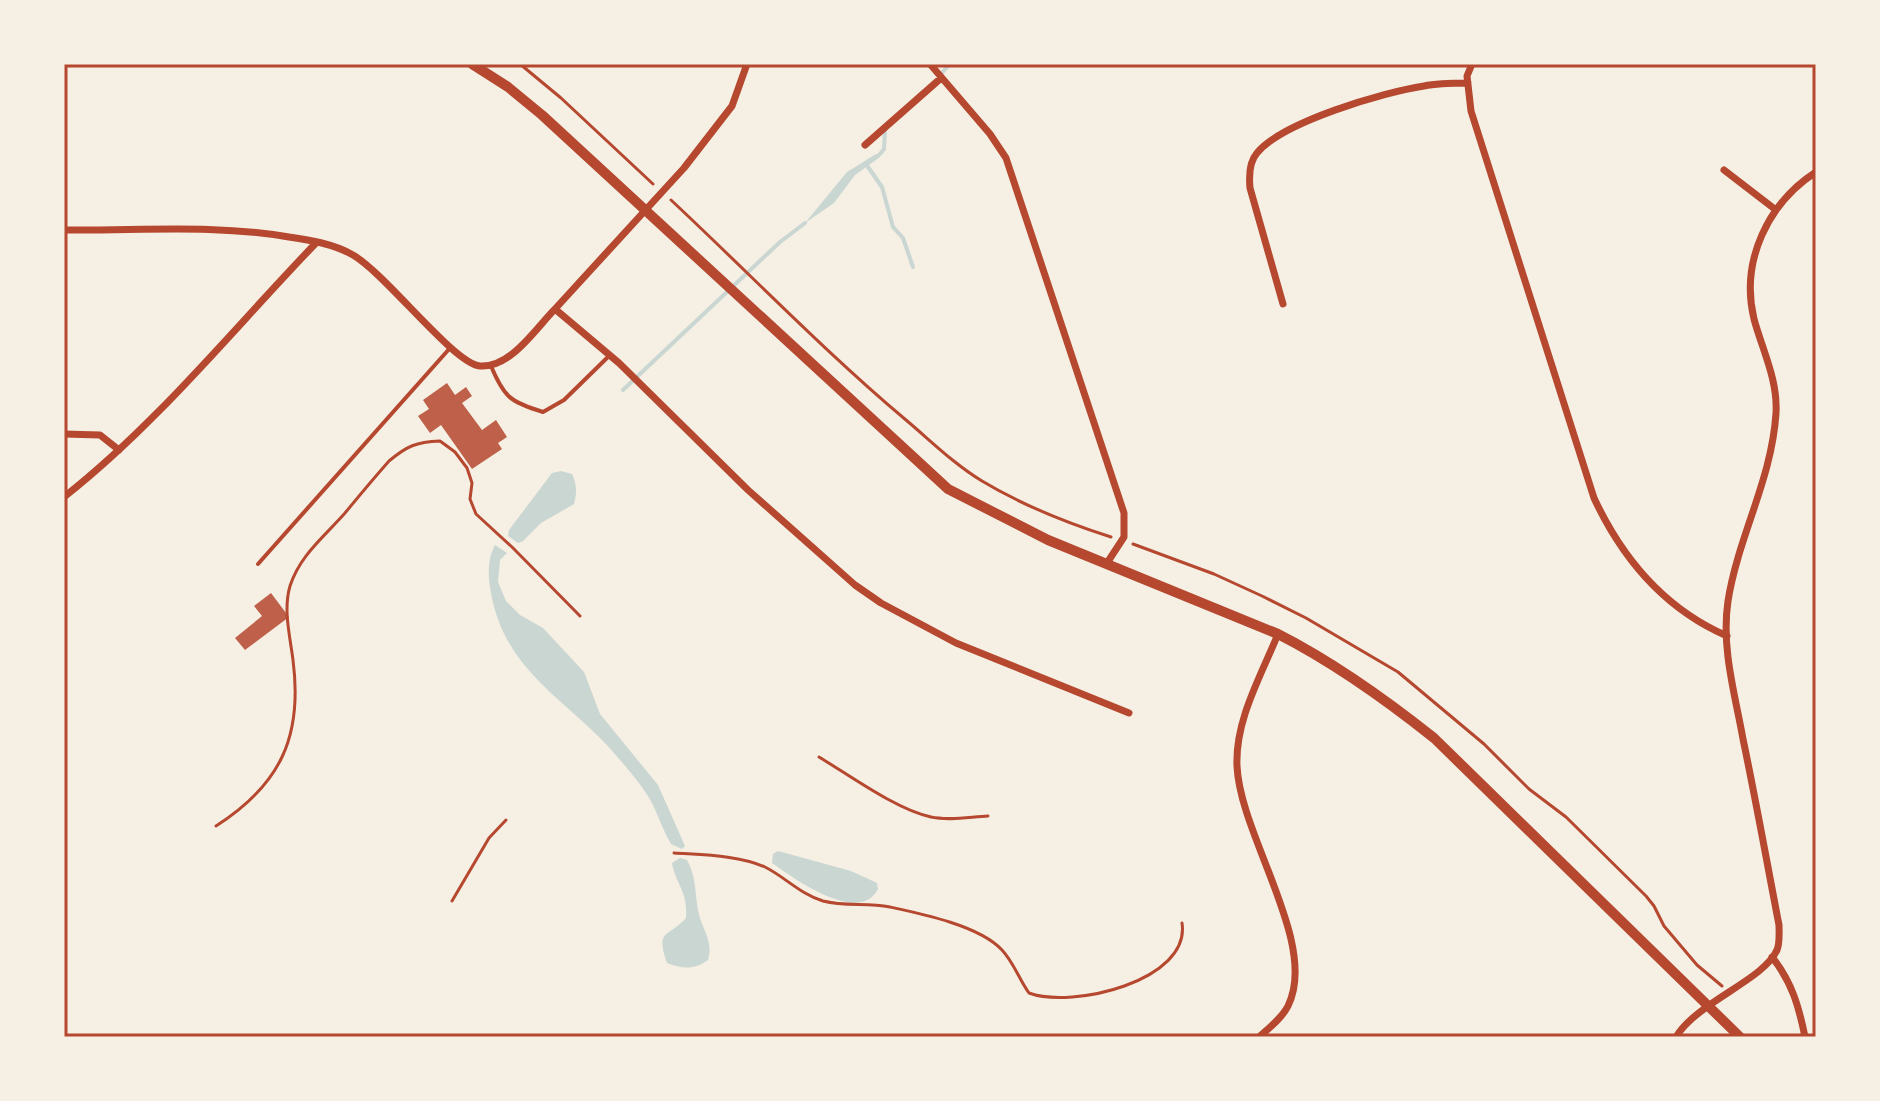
<svg xmlns="http://www.w3.org/2000/svg" width="1880" height="1101" font-family="Poppins,sans-serif">
  <style>
    .water { fill: #c9d6d2 }
    .lines { fill: none; stroke-linecap: round; stroke-linejoin: round }
    .stream { stroke: #c9d6d2; stroke-width: 4 }
    .building { fill: #bf614a }
    .path { stroke: #b5482f; stroke-width: 3 }
    .service { stroke: #b5482f; stroke-width: 4 }
    .minor { stroke: #b5482f; stroke-width: 7 }
    .secondary { stroke: #b5482f; stroke-width: 10 }
    .neatline { fill: none; stroke: #b5482f; stroke-width: 3 }
  </style>
  <rect width="100%" height="100%" fill="#f6efe4"/>
  <path class="water" d="M876,154h4v3l-25,18 -21,28 -29,20 42,-51z
    M561,471l11,3c5,11 5,18 2,30l-33,19 -18,18 -5,2 -10,-7 1,-6 43,-57z
    M495,545l12,8 -7,7 -2,22 8,19 14,14 23,13 41,44 16,42 58,71 27,61 -3,3 -11,-5c-7,-12 -12,-26 -18,-39 -8,-16 -21,-31 -33,-45 -48,-59 -114,-84 -129,-167 -3,-16 -4,-33 4,-48z
    M778,851l73,20 26,12 1,6c-19,37 -85,-11 -106,-26l1,-9z
    M680,858l7,2c9,16 8,33 11,50 3,18 16,31 10,50 -14,10 -25,9 -41,3 -12,-34 1,-25 19,-45 2,-27 -10,-33 -14,-55z"/>
  <g class="lines">
    <path class="stream" d="M939,76l11,-12
      M880,154l4,-5 1,-19
      M868,167l14,20 11,40 10,11 10,29
      M623,390l157,-148 25,-19"/>
  </g>
  <path class="building" d="M447,383l8,12 11,-8 6,9 -10,7 20,27 14,-10 11,17 -9,6 4,6 -30,20 -31,-44 -11,8 -12,-17 11,-7 -6,-9z
    M271,593l18,24 -44,33 -10,-12 27,-22 -8,-10z"/>
  <g class="lines">
    <path class="path" d="M520,64l41,34 92,86
      M671,200c78,73 153,151 235,220 25,21 48,44 76,61 40,24 85,42 129,56
      M1133,544l81,30 48,22 44,22 92,54 86,72 45,45 37,28 80,79 8,10 10,20 33,39 25,21
      M819,757c30,18 78,53 112,60 18,4 38,0 57,-1
      M216,826c64,-41 87,-89 77,-166 -3,-24 -10,-50 -3,-74 10,-31 34,-49 55,-73 14,-17 29,-35 44,-52 18,-15 27,-19 51,-20l15,11 12,16 5,15 -2,16 6,15 36,33 68,69
      M674,853c29,2 64,2 91,14 20,10 35,27 58,34 23,6 44,1 67,6 33,7 90,19 112,43 12,13 17,29 27,43 43,16 162,-12 153,-70
      M452,901l37,-63 17,-18"/>
    <path class="service" d="M491,366c13,31 19,36 52,46l21,-12 46,-45
      M258,564l192,-216"/>
    <path class="minor" d="M930,64l60,70 16,24 118,355v24l-17,26
      M1472,64l-5,12 4,35 123,387c28,60 71,111 133,138
      M865,145l75,-66
      M1724,170l52,40
      M64,230c75,1 150,-6 225,7 21,3 45,7 64,18 34,20 100,108 127,111 31,2 56,-38 75,-57l64,54 129,127 107,95 26,18 75,40 173,70
      M1283,304l-33,-116c-1,-11 -1,-26 7,-35 25,-31 127,-61 167,-67 14,-3 29,-3 44,-3
      M555,309l129,-141 48,-62 15,-42
      M64,434l36,1 19,15
      M64,497c94,-74 170,-169 252,-254
      M1772,957c20,25 27,50 33,80
      M1259,1037c10,-9 23,-19 29,-31 31,-62 -48,-170 -51,-240 -2,-46 24,-90 41,-132
      M1676,1037c21,-35 88,-57 101,-87 3,-7 2,-18 2,-25 -12,-62 -23,-124 -36,-186 -8,-45 -22,-91 -15,-138 10,-64 44,-122 48,-188 2,-33 -14,-64 -22,-94 -14,-58 14,-116 62,-147"/>
    <path class="secondary" d="M472,64l36,23 34,28 406,374 100,51 230,94c57,29 107,65 156,104l306,299"/>
  </g>
  <rect width="1880" height="1101" fill="none" stroke="#f6efe4" stroke-width="132"/>
  <rect x="66" y="66" width="1748" height="969" class="neatline"/>
</svg>
